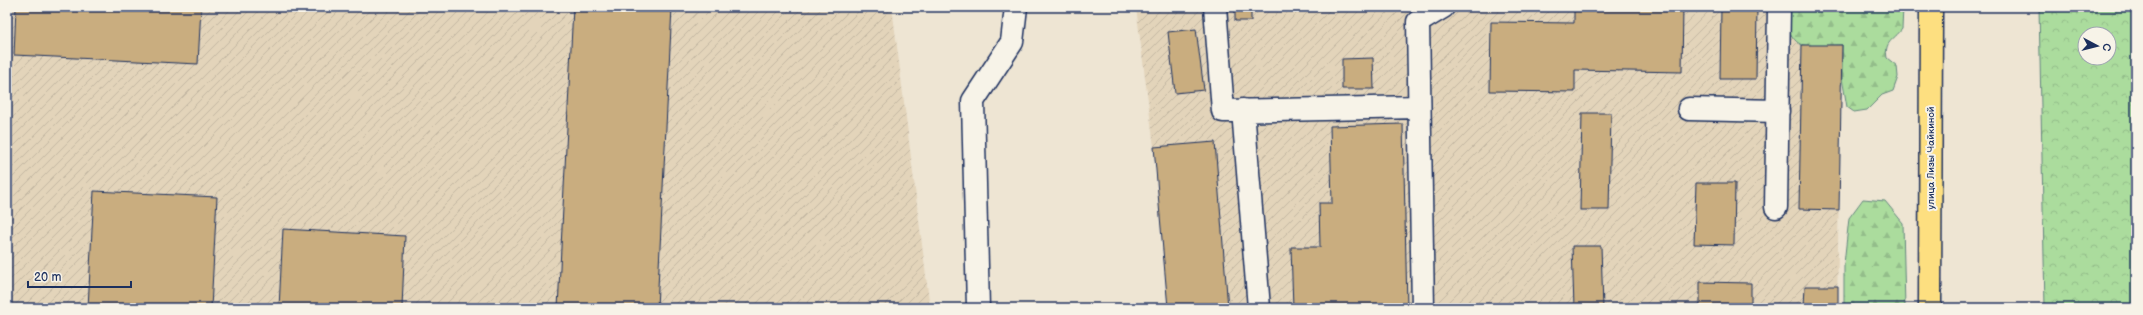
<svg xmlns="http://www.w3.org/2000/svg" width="2143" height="315" font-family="'Balsamiq Sans',sans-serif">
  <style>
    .industrial { fill: url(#industrial-furrows) }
    .forest { fill: url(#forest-firs); stroke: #63867e }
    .park { fill: url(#park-crowns); stroke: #63867e; fill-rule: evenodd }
    .building { fill: #c9ad7f; stroke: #1b2f5e }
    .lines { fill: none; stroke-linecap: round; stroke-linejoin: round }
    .minor-casing { stroke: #1b2f5e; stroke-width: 25 }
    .major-casing { stroke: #1b2f5e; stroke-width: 25 }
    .minor { stroke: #f7f3e8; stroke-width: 22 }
    .major { stroke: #fddf80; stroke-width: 22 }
    .labels { text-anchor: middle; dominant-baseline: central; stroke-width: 4; stroke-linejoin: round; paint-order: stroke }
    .street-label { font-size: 10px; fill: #1b2f5e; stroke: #f7f3e8 }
  </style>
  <defs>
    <pattern id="industrial-furrows" width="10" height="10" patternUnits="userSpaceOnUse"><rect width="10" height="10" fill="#e3d4ba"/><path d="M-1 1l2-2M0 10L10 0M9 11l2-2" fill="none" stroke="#c2b6a2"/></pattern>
    <pattern id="forest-firs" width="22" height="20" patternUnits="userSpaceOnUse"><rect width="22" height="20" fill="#abdc9d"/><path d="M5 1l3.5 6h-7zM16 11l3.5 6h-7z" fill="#93bd8a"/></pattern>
    <pattern id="park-crowns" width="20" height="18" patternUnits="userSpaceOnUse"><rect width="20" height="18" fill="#abdc9d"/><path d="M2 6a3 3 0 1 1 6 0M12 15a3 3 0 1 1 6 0" fill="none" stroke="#93bd8a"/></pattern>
  </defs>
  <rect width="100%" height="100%" fill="#eee5d3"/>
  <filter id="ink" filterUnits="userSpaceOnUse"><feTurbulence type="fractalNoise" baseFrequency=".025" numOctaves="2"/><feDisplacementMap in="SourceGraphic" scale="8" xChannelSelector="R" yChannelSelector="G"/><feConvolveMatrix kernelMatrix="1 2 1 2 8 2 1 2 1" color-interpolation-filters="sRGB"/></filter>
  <g filter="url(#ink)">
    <path class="industrial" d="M7,7h885l38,301h-923z
      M1136,7h706l-5,301h-669l-14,-161z"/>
    <path class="forest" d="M1784,7h119l-1,22c-9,12 -18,12 -15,29l10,8 1,11 -5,14 -11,4 -15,15 -13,2 -7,-5 -5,-29v-33c-12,0 -27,2 -39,0 -13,-3 -19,-26 -19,-38z
      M1863,199l22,2 18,22 2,85h-61v-44l5,-46z"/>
    <path class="park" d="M2039,7h97v301h-91zM2085,34h24v24h-24z"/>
    <path class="building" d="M16,7h185l-3,57 -184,-9z
      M573,7h99l-15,301h-99z
      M1235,7h16v14h-16z
      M1574,7h109l-1,65 -107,-2v22l-85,-1 1,-69 83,1z
      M1721,7h36l-1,72h-36z
      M1196,29l8,61 -29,3 -7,-61z
      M1802,45h40l-3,165 -40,-1z
      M1373,58l1,31h-32v-30z
      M1582,113h29l-2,97h-29z
      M1403,124l4,184h-114l-2,-61h29l-1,-44h13l-2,-77z
      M1215,142l13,166h-60l-14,-161z
      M1696,183h39l-1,62 -40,-1z
      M94,191l123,6 -6,111h-123z
      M283,229l122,7 -3,72h-123z
      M1572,246h29l2,62h-29z
      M1700,282l51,1v25h-51z
      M1805,286h33v22h-47v-2h13z"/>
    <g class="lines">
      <defs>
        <path id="minor" d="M1215,7l8,104 196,-4
          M1689,109l89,2
          M1243,110l16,198
          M1776,207l3,-200
          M978,308l-5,-207 39,-59 4,-35
          M1423,308l-5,-286 25,-15"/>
        <path id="major" d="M1930,308l1,-301"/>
      </defs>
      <use href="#minor" class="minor-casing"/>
      <use href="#major" class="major-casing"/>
      <use href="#minor" class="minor"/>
      <use href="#major" class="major"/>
    </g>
  </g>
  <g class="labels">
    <g class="street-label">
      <text transform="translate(1931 158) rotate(-90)">улица Лизы Чайкиной</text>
    </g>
  </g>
  <rect width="2143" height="315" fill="none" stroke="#f7f3e8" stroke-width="24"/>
  <rect x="12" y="12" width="2119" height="291" fill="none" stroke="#1b2f5e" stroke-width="1.5" filter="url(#ink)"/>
  <g transform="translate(2097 46) rotate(97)"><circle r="19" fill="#f7f3e8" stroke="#9fa5b1"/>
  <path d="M0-3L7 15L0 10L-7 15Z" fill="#1b2f5e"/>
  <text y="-6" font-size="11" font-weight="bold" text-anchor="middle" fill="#1b2f5e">С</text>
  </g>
  <path d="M28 281v6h103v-6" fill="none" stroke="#1b2f5e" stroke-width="2"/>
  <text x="34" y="281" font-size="12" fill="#1b2f5e" stroke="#f7f3e8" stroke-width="3" paint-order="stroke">20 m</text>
</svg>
